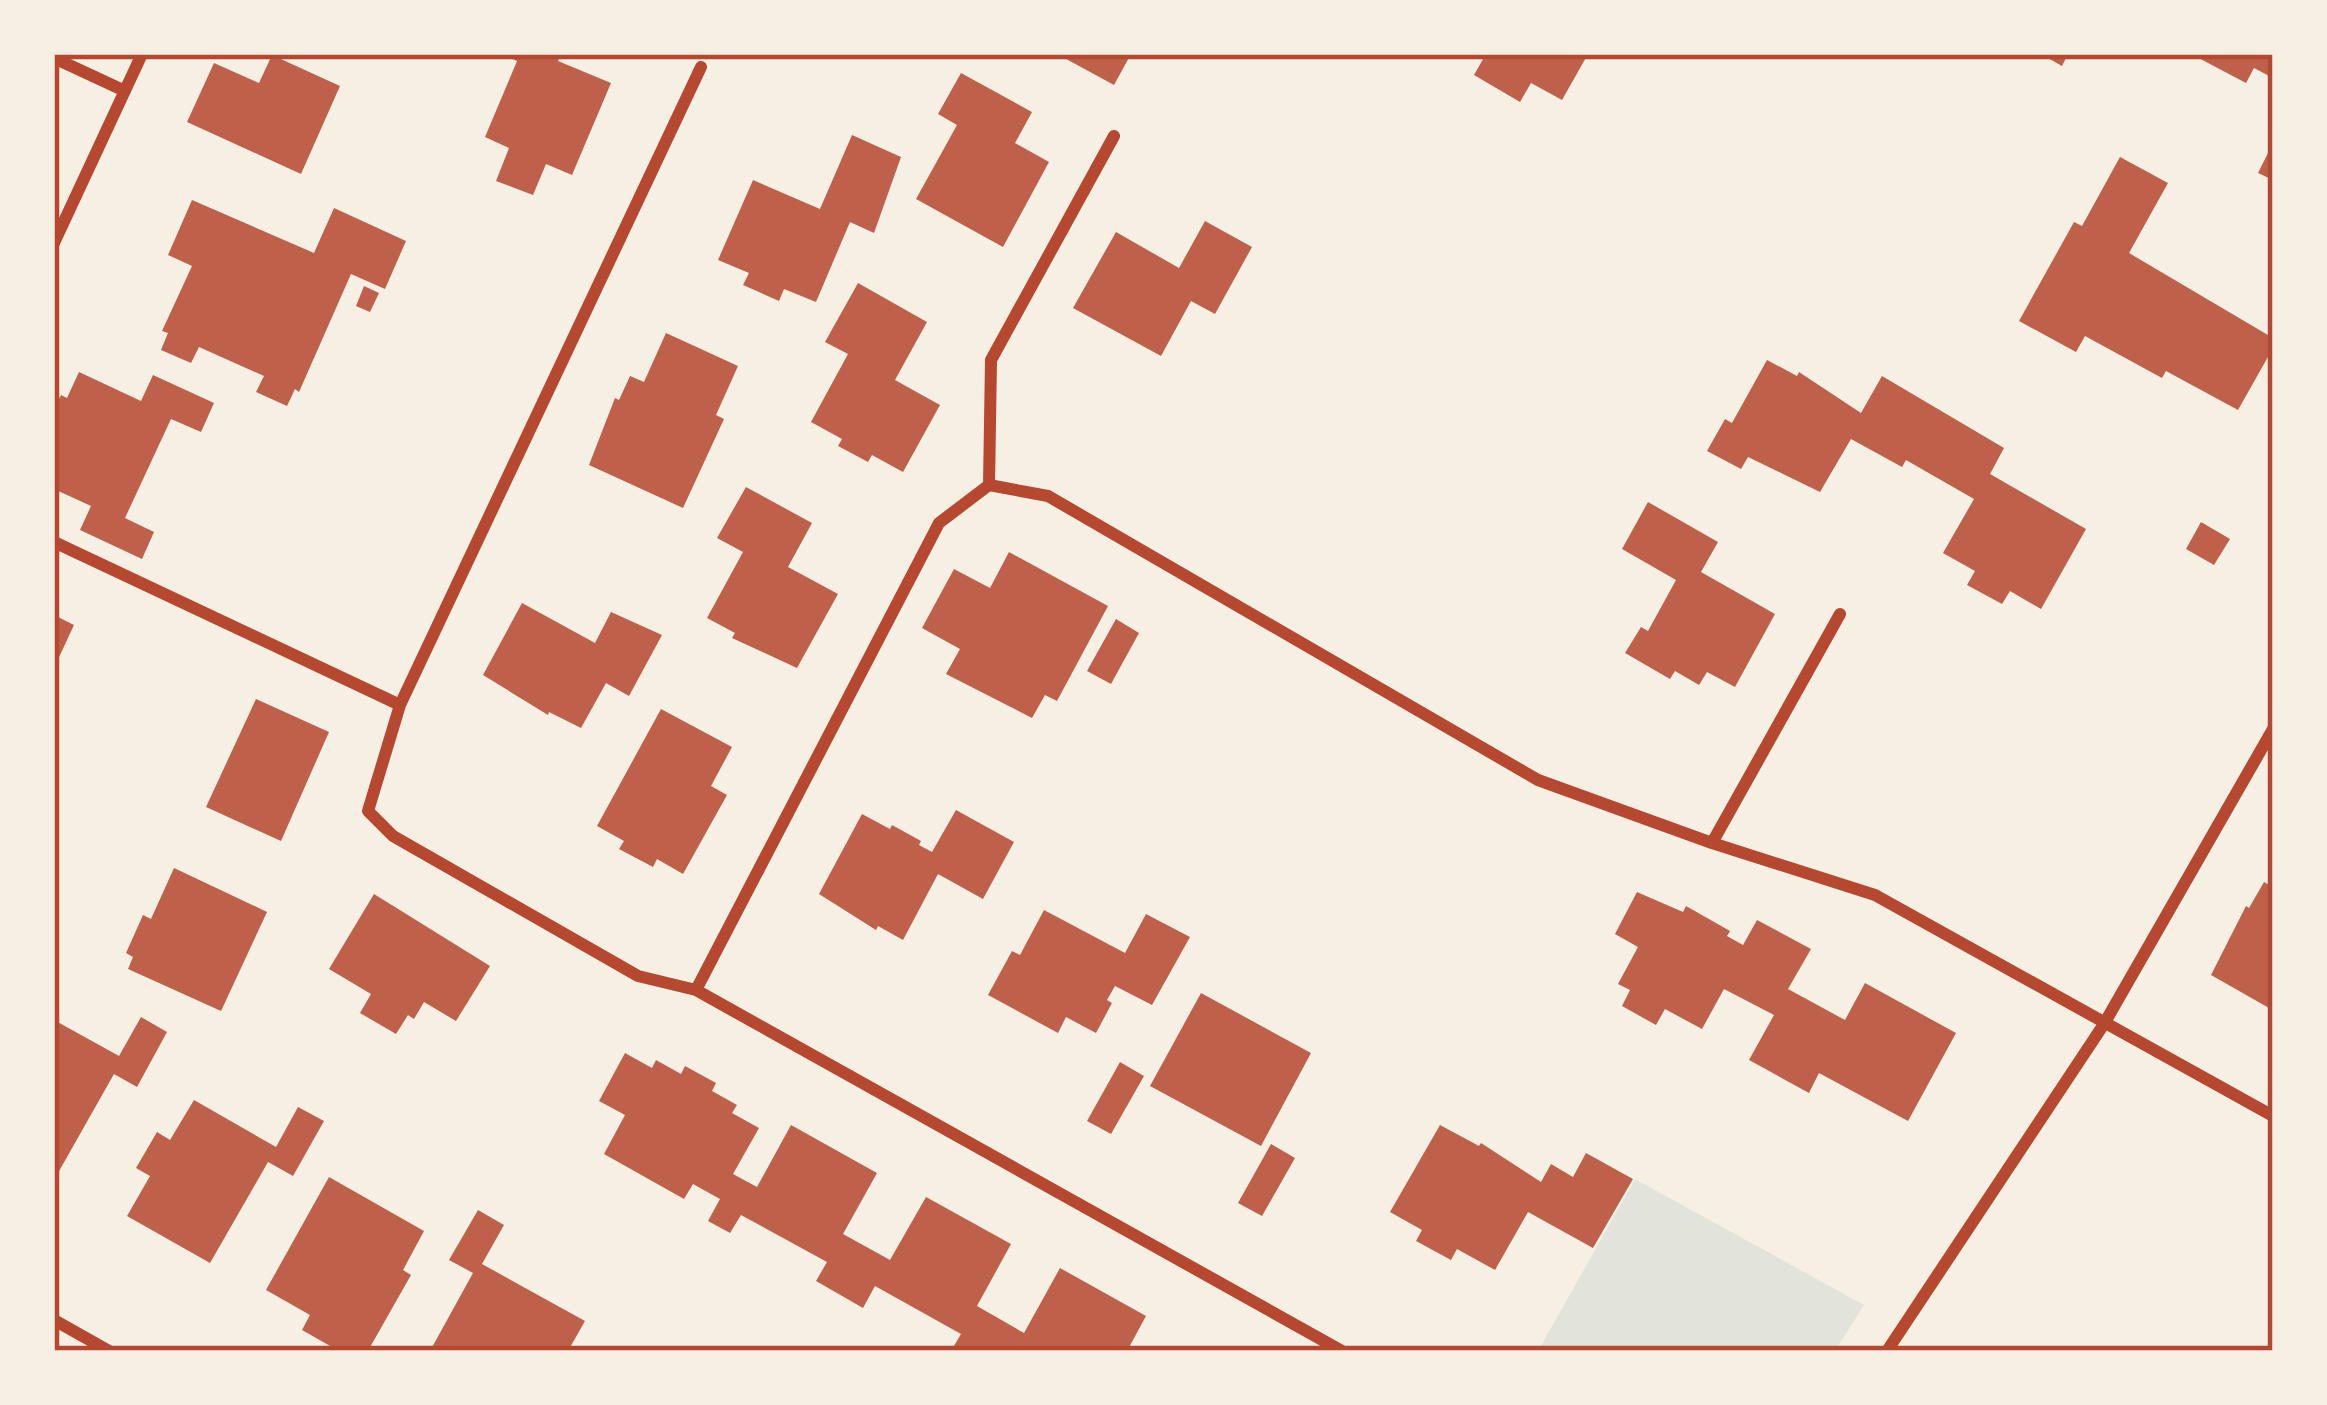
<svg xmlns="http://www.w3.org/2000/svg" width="2327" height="1405" font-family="'Alegreya Sans',sans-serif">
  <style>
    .green { fill: #e2e4dc }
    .building { fill: #bf614a }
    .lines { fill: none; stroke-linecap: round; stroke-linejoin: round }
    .minor { stroke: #b5482f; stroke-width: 12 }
    .neatline { fill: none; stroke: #b5482f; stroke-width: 4.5 }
  </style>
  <rect width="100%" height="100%" fill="#f6efe4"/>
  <path class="green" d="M1635,1179l229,126 -29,46h-297z"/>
  <path class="building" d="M501,54h60l-3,7 53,22 -39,92 -26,-11 -13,31 -37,-14 13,-33 -24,-11 32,-76z
    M1057,54h74l-17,31z
    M1486,54h102l-26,46 -31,-17 -11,19 -46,-27z
    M2041,54h27l-6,12z
    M2191,54h82v24l-19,-10 -8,15z
    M272,55l68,31 -39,88 -114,-52 27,-59 45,20z
    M961,73l71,39 -17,31 34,19 -46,85 -87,-48 41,-74 -19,-11z
    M852,135l49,22 -27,76 -24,-11 -34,80 -32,-13 -5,12 -36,-16 6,-12 -31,-13 35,-80 67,29z
    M2273,143v37l-15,-7z
    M2120,157l48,26 -39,70 144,85v10l-35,62 -72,-39 -4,7 -77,-42 -9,16 -57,-31 55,-99 8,4z
    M192,200l122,53 20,-45 72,33 -21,48 -34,-15 -52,118 -4,-3 -8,17 -31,-14 8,-16 -65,-29 -8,16 -30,-13 7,-17 -6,-2 30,-65 -24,-11z
    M1205,221l47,26 -37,67 -24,-13 -30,55 -88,-48 43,-76 63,36z
    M858,283l69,39 -32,58 45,25 -37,67 -31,-17 -4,7 -30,-16 4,-7 -31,-17 37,-68 -23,-12z
    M364,286l15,7 -9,19 -14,-6z
    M666,333l72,33 -22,49 8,4 -41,89 -94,-43 26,-67 4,2 11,-24 14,6z
    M1767,360l30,16 2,-4 62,41 21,-37 122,72 -14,26 96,55 -45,80 -31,-18 -8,13 -35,-19 8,-14 -32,-18 31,-54 -68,-39 -4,7 -51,-28 -31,53 -72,-35 -7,12 -34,-18 18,-32 7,4z
    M79,372l62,29 12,-26 61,28 -13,29 -30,-13 -46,99 29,14 -12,27 -62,-29 11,-24 -37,-17v-80l7,-14 6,3z
    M746,487l66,36 -24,44 50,27 -41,74 -65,-30 3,-5 -28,-15 36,-66 -26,-14z
    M1648,502l70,40 -17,30 74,42 -40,73 -28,-15 -8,13 -24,-14 -5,8 -45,-26 16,-26 7,4 28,-51 -54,-31z
    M2201,522l29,17 -16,26 -28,-16z
    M1009,552l99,54 -51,95 -12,-6 -13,23 -86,-44 14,-25 -38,-21 32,-59 36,19z
    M522,603l73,40 16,-31 51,23 -33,61 -23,-13 -25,45 -32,-16 -1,3 -65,-40z
    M54,615l20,10 -20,43z
    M1116,619l23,14 -28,51 -24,-13z
    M256,699l73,33 -48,109 -75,-34z
    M661,709l71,38 -21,39 16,9 -44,79 -26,-15 -4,8 -34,-18 5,-8 -27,-15z
    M956,810l58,32 -31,57 -45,-25 -35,66 -25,-14 -2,4 -57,-36 43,-80 28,15 2,-4 29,16 -2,4 13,7z
    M174,868l93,44 -46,99 -93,-42 5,-12 -7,-4 17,-38 8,4z
    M2264,882l9,5v114l-4,7 -58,-33 35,-69 3,2z
    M1637,892l46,20 3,-6 44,25 -3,5 16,9 14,-25 54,29 -23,40 57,31 20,-37 91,50 -48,88 -89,-48 -10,20 -60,-33 25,-45 -50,-26 -22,40 -37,-20 -9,16 -34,-19 8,-16 -12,-6 20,-37 -23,-13z
    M374,894l116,72 -34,55 -32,-19 -10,17 -6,-4 -12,19 -36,-21 11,-19 -42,-25z
    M1044,910l81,43 21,-39 44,23 -38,68 -37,-19 -8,14 5,3 -16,30 -30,-16 -8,16 -70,-38 24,-44 8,4z
    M1201,993l110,60 -50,93 -111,-60z
    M141,1017l26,15 -30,55 -23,-13 -60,106v-160l65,36z
    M625,1053l27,15 4,-8 25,14 4,-8 31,17 -4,8 25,14 -5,8 27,15 -26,46 24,13 34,-62 86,48 -34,61 47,26 36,-63 85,47 -34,62 47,27 36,-65 86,48 -19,35h-176l10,-17 -86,-48 -12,22 -47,-27 11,-19 -86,-47 -11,18 -22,-12 12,-22 -27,-15 -9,15 -80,-45 21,-39 -26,-14z
    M1120,1062l24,14 -33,58 -24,-13z
    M194,1100l82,47 22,-40 26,14 -31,55 -25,-14 -58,101 -83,-47 23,-40 -14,-8 21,-36 13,8z
    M1440,1125l39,21 2,-3 60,39 10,-18 22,13 13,-24 47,26 -40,69 -65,-36 -33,58 -38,-21 -6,11 -35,-19 6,-11 -32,-18z
    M1271,1144l24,14 -33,58 -24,-13z
    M329,1177l95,54 -21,39 8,5 -42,74 -5,2h-25l-37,-21 8,-15 -44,-25z
    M478,1210l26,15 -22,39 103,57 -17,30h-138l43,-78 -24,-13z"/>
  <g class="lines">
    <path class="minor" d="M54,58l71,33
      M701,67l-301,638 -32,106 25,25 245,140 58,14 646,361
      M54,243l88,-189
      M989,485l2,-125 123,-224
      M54,542l346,163
      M1712,843l128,-229
      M696,990l243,-467 50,-38 59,11 490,284 174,63 163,52 398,221
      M54,1320l55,31
      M1887,1351l217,-327 169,-295"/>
  </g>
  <rect width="2327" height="1405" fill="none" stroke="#f6efe4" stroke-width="114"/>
  <rect x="57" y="57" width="2213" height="1291" class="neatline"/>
</svg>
